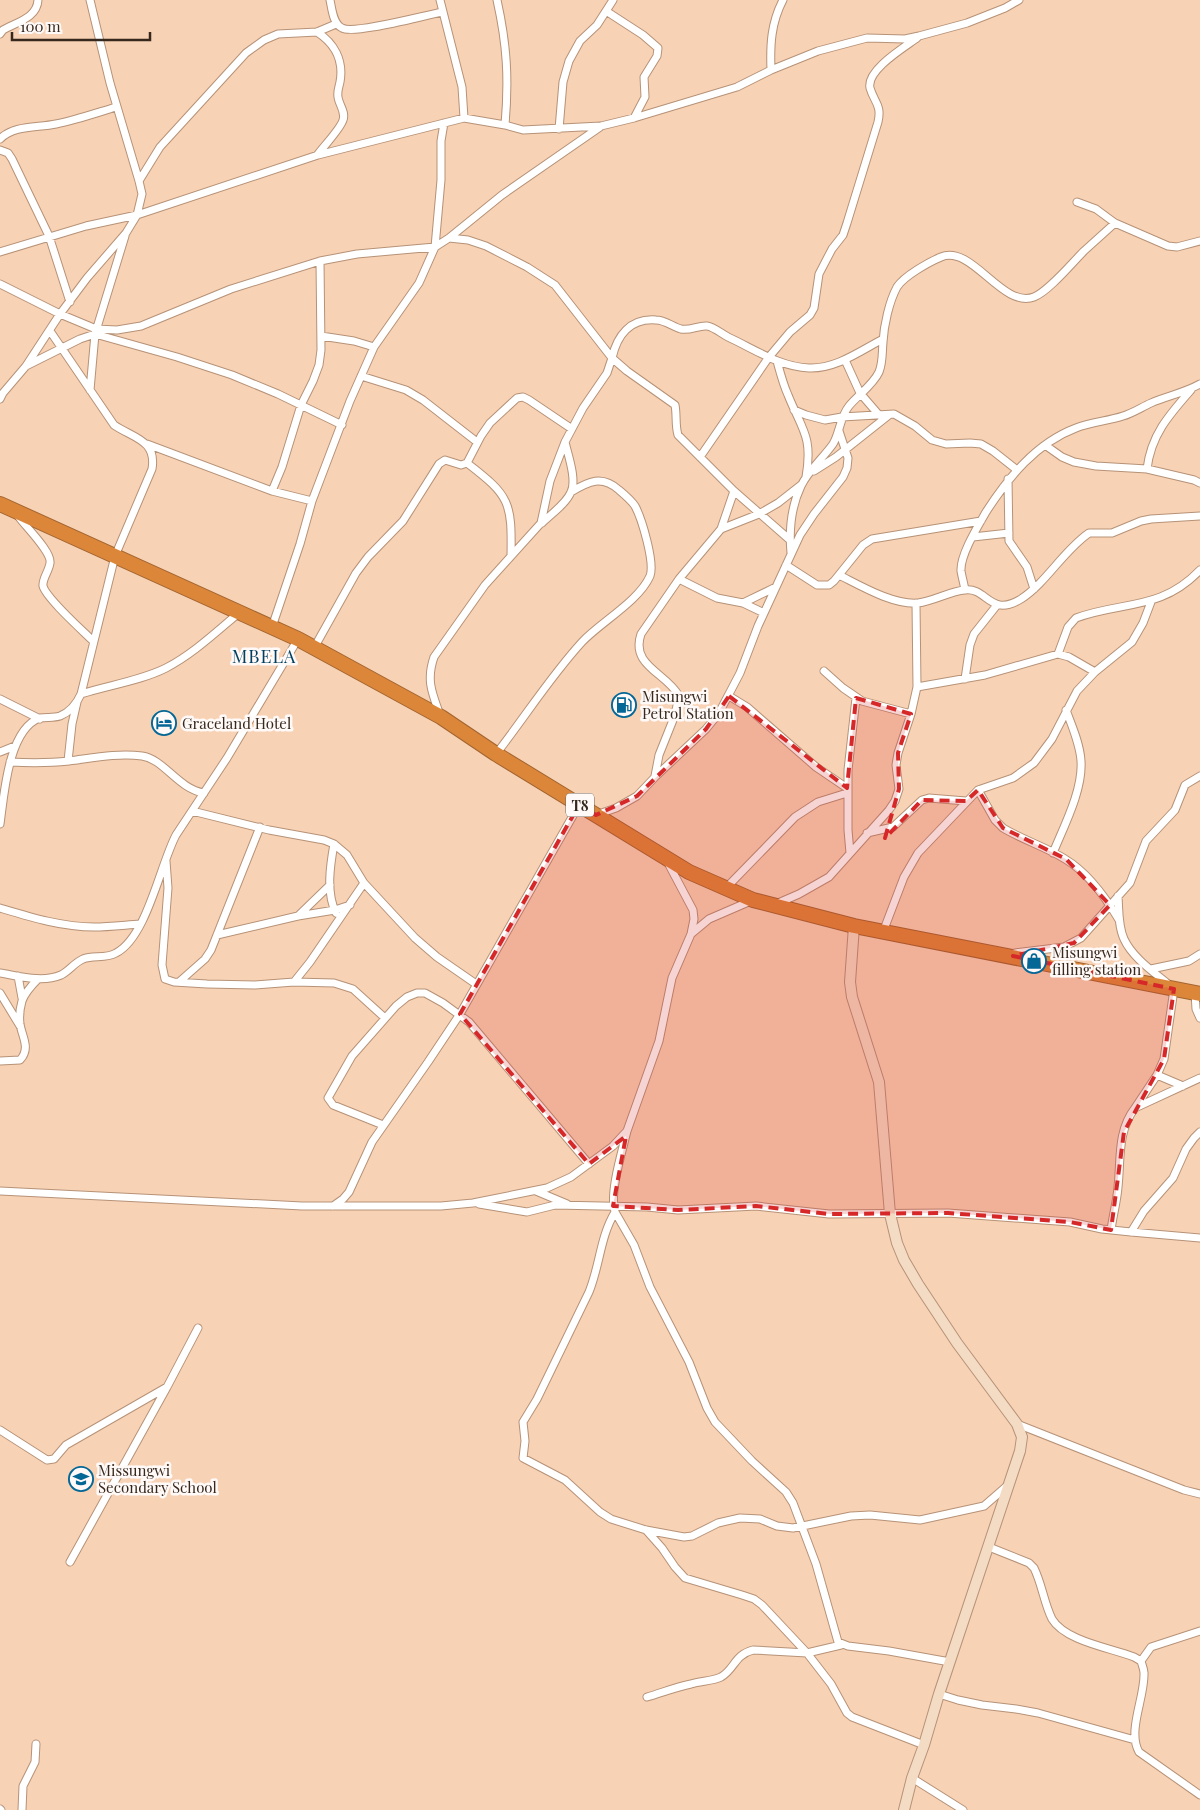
<svg xmlns="http://www.w3.org/2000/svg" width="1200" height="1810" font-family="'Playfair Display',serif">
  <style>
    .lines { fill: none; stroke-linecap: round; stroke-linejoin: round }
    .street-casing { stroke: #b69277; stroke-width: 9 }
    .secondary-casing { stroke: #b69277; stroke-width: 12 }
    .highway-casing { stroke: #a26530; stroke-width: 16 }
    .street { stroke: #fff; stroke-width: 7 }
    .secondary { stroke: #f4dbc4; stroke-width: 10 }
    .highway { stroke: #dc863a; stroke-width: 14 }
    .marked { fill: #d62828; fill-opacity: 0.2; stroke: #d62828; stroke-width: 4; stroke-dasharray: 10 6; stroke-linejoin: round }
    .labels { text-anchor: middle; dominant-baseline: central; stroke-width: 5; stroke-linejoin: round; paint-order: stroke }
    .shield { fill: #fffaf8; stroke: #72675f; stroke-width: 1 }
    .shield-label { font-size: 14px; font-weight: bold; fill: #36281d }
    .poi-label { font-size: 15px; fill: #36281d; stroke: #fffaf8; text-anchor: start }
    .quarter-label { font-size: 18px; letter-spacing: 1px; fill: #003f5f; stroke: #fffaf8 }
  </style>
  <rect width="100%" height="100%" fill="#f8d2b5"/>
  <g class="lines">
    <defs>
      <path id="street" d="M330,0c2,9 3,24 12,28 12,7 83,-13 101,-16
        M440,0l22,87 2,31
        M497,0c10,45 12,79 8,125
        M606,11l37,24 15,13 -1,8 -13,21 1,20 -11,21
        M317,32c17,11 27,28 23,50 -1,5 -3,9 -2,15 1,8 8,15 5,23 -2,8 -19,26 -25,34
        M0,34l3,-4c14,-8 34,-12 35,-30
        M771,70c-1,-25 0,-47 12,-70
        M559,129l4,-47 6,-21 11,-20 17,-16 16,-25
        M0,139c14,-14 37,-11 56,-15 20,-4 40,-11 60,-17
        M0,150l8,3 4,6 37,77 21,66
        M139,181l21,-34 86,-94 18,-13 14,-6 39,-2 19,-8
        M1077,202l19,7 19,14 53,23 9,1 23,-6
        M0,252l86,-26 51,-11 181,-60 146,-37 41,7 18,5 78,-4 33,-8 103,-31 34,-17 47,-19 49,-13 38,1 14,-3 48,-13 38,-15 14,-8
        M0,284l60,30 36,15 21,1 24,-4 90,-37 89,-28 37,-7 78,-7 14,-9 53,-43 98,-68
        M321,336l33,5 20,6
        M845,360l15,33 19,22
        M777,361c3,11 6,23 11,34 14,35 25,41 18,82
        M26,366l54,-27 15,-5 82,23 55,18 46,19 64,31
        M361,376l45,14 17,10 54,42
        M90,390l5,-56 30,-98
        M0,399l3,-6 23,-27 34,-52 27,-36 39,-45 11,-18 5,-21 -3,-13 -29,-98 -20,-83
        M794,410l12,5 19,5 17,-3 52,-3 21,12 17,14 14,4 24,-1 11,1 12,7 24,19
        M147,444l125,47 40,10
        M1045,445l17,12 12,5 22,4 51,3 47,11 6,3
        M700,457l69,-100 21,-25 20,-17 4,-7 5,-34 13,-25 11,-14 4,-12 31,-101c4,-17 -4,-20 -8,-34 -4,-18 35,-41 47,-50
        M467,463c43,33 45,39 44,93
        M1147,469c4,-34 22,-54 44,-79
        M814,471l22,-14 53,-42
        M1008,479l1,62 18,26 7,22
        M272,491l10,-24 19,-62 12,-24 6,-16 2,-15 -1,-89
        M18,516c7,10 34,36 32,47 -1,8 -8,16 -7,23 3,12 40,45 50,55
        M542,523c9,-9 24,-19 29,-31 6,-12 -3,-37 -6,-50
        M721,529l13,-38
        M973,537l36,-4
        M790,540l-56,-49 -56,-56c-3,-10 -1,-20 -3,-30l-48,-34 -15,-13c5,-22 18,-40 44,-38 9,0 17,7 25,9 9,2 18,-4 26,-3 7,1 15,8 21,11 26,12 52,30 81,31 27,1 51,-17 74,-29
        M791,553c-2,-22 0,-46 10,-67 7,-15 22,-28 32,-42 7,-12 7,-27 16,-38 9,-11 24,-21 30,-34 4,-10 3,-20 4,-30 1,-17 6,-40 14,-55 7,-11 32,-25 44,-30 31,-13 61,52 93,40 15,-6 38,-34 50,-46 10,-9 21,-19 31,-28
        M786,565l31,20h12l5,-4 29,-36 9,-6 109,-18
        M839,575c22,11 54,30 79,28 16,-2 32,-12 47,-13 22,-3 25,28 56,9 26,-17 42,-48 68,-66h23l29,-12 10,-2 49,-3
        M679,579l38,19 26,5 21,10
        M965,590c-1,-6 -3,-13 -4,-19 -1,-16 17,-45 25,-59 22,-34 50,-69 90,-84 15,-6 32,-7 47,-12 10,-3 19,-9 28,-13 16,-7 33,-10 49,-19
        M743,603l33,-16
        M272,627l28,-83 12,-43 38,-100 24,-54 45,-64 16,-36 6,-67v-39l3,-18
        M314,648l42,-75 12,-16 35,-36 36,-57 6,-4 16,5 6,-2 14,-27 9,-13 27,-25 6,-1 6,3 43,29
        M1058,654l10,-27 8,-9c46,-17 85,-7 124,-48
        M824,671l19,17 19,13 49,13
        M965,679l5,-34 4,-11 23,-29
        M917,687l68,-12 73,-21 11,3 26,15
        M81,694c28,-9 59,-13 85,-26 27,-14 50,-36 74,-56
        M729,696l18,11 69,60 31,21
        M0,699l40,20
        M440,715c-8,-22 -14,-35 -6,-58l51,-72 56,-62 9,-42 15,-39 18,-34 24,-35 5,-15 -57,-73 -28,-18 -41,-21 -18,-6 -19,-2
        M0,752l15,-6
        M496,754c29,-37 54,-77 86,-112 19,-20 57,-41 68,-66 5,-13 -8,-57 -15,-70 -4,-6 -10,-11 -16,-16 -17,-15 -30,-9 -48,2
        M68,761l4,-37 5,-22
        M10,762c20,1 40,1 59,-1 24,-3 48,-8 73,-5 22,3 36,33 62,37
        M655,776l4,-21 16,-40 4,-19c-12,-23 -49,-30 -38,-62l38,-55 42,-50 38,-15 19,-11 23,-18
        M978,790l17,30 8,8c20,12 43,19 62,31 22,13 41,39 54,61
        M192,811l77,19 55,10 10,4 13,11 17,28 51,55 22,19 39,27
        M596,815l20,-7 21,-12 18,-19 51,-48 13,-16 21,-40 18,-47 42,-91 14,-21 29,-37 4,-9 1,-10 -9,-27
        M0,824c4,-28 8,-95 40,-106 7,-1 14,0 20,-2 10,-4 17,-13 21,-22l34,-138 37,-87c5,-29 -19,-31 -38,-44l-64,-94
        M867,833l26,-6 29,-27 7,-2 37,3
        M334,844c-4,22 -8,49 2,69
        M850,853l-2,-23v-60l8,-72
        M1053,853c11,-27 30,-63 28,-92 -1,-17 -9,-35 -15,-51
        M166,861l2,27 -6,77 3,14 9,3 33,2 48,1 39,-3 40,1 19,6 32,29
        M667,861l26,49 1,9 -3,15
        M726,888l69,-71 23,-15 29,-9
        M1118,896c1,14 0,30 6,43 9,20 33,35 50,50l-10,70 -7,16 -22,33
        M776,904l23,-10 30,-17 60,-67 6,-9 4,-12 -3,-24 2,-12 13,-39 6,-27 -1,-84
        M0,908c30,9 62,19 94,19 15,0 31,-2 46,-3
        M298,916l32,-31
        M883,932l21,-55 14,-24 60,-63 35,-12 21,-15 18,-24 25,-48 18,-19 37,-30 11,-19 8,-21
        M217,935l81,-19 37,-6 15,-5
        M1015,953l49,-6 17,-9 49,-55 16,-42 29,-31 10,-25 15,-9
        M1151,969l38,-8 11,-7
        M0,973c19,3 42,10 61,2 8,-4 13,-12 22,-16 10,-4 23,0 33,-6 31,-16 44,-88 60,-118l51,-77 71,-119
        M18,976l4,22
        M179,982l26,-23 6,-9 49,-123
        M294,982l16,-20 54,-79
        M0,993l20,33
        M1195,993l1,16 4,9
        M0,1061l20,-1c11,-12 2,-23 0,-36 -1,-8 0,-16 2,-23 3,-9 10,-16 16,-22
        M1157,1075l26,11
        M383,1125l-50,-20 -5,-7 24,-42 44,-50 11,-9 10,-4h8l18,10 26,19 120,142
        M627,1131c-5,21 -18,62 -12,81l19,33 16,42 39,75 18,46 8,14 37,39 34,31 7,11 23,61 22,78 10,4 41,5 61,11
        M0,1191l302,15h139l32,-3 74,-15 24,-11 42,-31 14,-15 32,-90 13,-63 19,-44 18,-15 44,-19
        M536,1191l31,13
        M479,1204l48,8 28,-7 92,2 31,3 78,-4 73,8 119,-1 122,9 32,7 29,3 69,6
        M333,1206l10,-7 6,-7 23,-50 56,-80 32,-48 119,-209
        M615,1212c-15,25 -15,53 -26,80l-52,107 -14,23 2,19 -2,17 42,22 35,32 11,7 35,11 38,7 8,-1 26,-13 22,-5 20,1 17,7 16,2 58,-12 19,-1 50,5 64,-14 23,-20
        M1111,1230c2,-15 6,-29 7,-43 3,-27 -1,-56 17,-79l65,-30
        M1131,1232l13,-21 29,-33 13,-29 8,-11 6,-6
        M1017,1424l167,66 16,4
        M0,1430l47,30 7,-1 12,-14 101,-58
        M646,1530l16,18 13,19 10,11 57,17 12,4 8,6 45,48 24,31 16,29 5,4 72,28
        M989,1547l40,16 5,5c8,16 10,35 18,51 13,22 59,29 82,38l7,4c1,4 3,8 3,12 1,24 -17,58 -5,79l61,43
        M70,1562l97,-175 31,-59
        M1141,1661l10,-14 49,-16
        M939,1694l19,6 24,5 34,4 22,4 97,27
        M647,1697c14,-4 29,-10 44,-13 9,-3 22,-3 30,-7 14,-8 13,-22 32,-27l54,3 34,-8
        M912,1778l51,32
        M0,1809l1,1
        M22,1810l1,-24 12,-24 1,-18"/>
      <path id="secondary" d="M854,926l-4,56 2,15 27,85 11,132 7,29 7,17 14,24 39,59 60,81 5,13 -2,14 -81,243 -15,51 -12,33 -8,32"/>
      <path id="highway" d="M0,504l298,135 143,78 55,37 193,118 64,28 101,26 346,68"/>
    </defs>
    <use href="#street" class="street-casing"/>
    <use href="#secondary" class="secondary-casing"/>
    <use href="#highway" class="highway-casing"/>
    <use href="#street" class="street"/>
    <use href="#secondary" class="secondary"/>
    <use href="#highway" class="highway"/>
  </g>
  <path class="marked" d="M729,696l118,92 9,-90 55,16 -13,39 1,36 -14,49 37,-38 44,1 12,-11 25,38 63,31 44,46 -36,38 -61,13 161,33 -10,70 -40,73 -13,98 -41,-8 -122,-9 -119,1 -73,-8 -78,4 -65,-4 13,-70 -37,28 -129,-150 119,-209 17,10 41,-19 69,-67z"/>
  <defs>
    <symbol id="fuel-ring" viewBox="-11 -11 22 22"><circle r="9.5" fill="#fffaf8" stroke="#046796" stroke-width="1.5"/><path d="M-5.5-6h7V0h2V4h1.3V-2.5L3-4.5l.8-.8L6-3V5H2.5V1h-1V6h-7ZM-4.2-4.7v3.2H.2V-4.7Z" fill="#046796"/></symbol>
    <symbol id="hotel-ring" viewBox="-11 -11 22 22"><circle r="9.5" fill="#fffaf8" stroke="#046796" stroke-width="1.5"/><path d="M-6-4.5h1.5V1H6V5H4.5V3h-9V5H-6ZM-4 0a1.8 1.8 0 1 1 3.6 0ZM.5 0V-2.5h3Q6-2.5 6 0Z" fill="#046796"/></symbol>
    <symbol id="shop-ring" viewBox="-11 -11 22 22"><circle r="9.5" fill="#fffaf8" stroke="#046796" stroke-width="1.5"/><path d="M-5-2.5h2.3a2.7 3.5 0 0 1 5.4 0H5L5.5 6h-11ZM-1.5-2.5h3a1.5 2.3 0 0 0-3 0Z" fill="#046796"/></symbol>
    <symbol id="school-ring" viewBox="-11 -11 22 22"><circle r="9.5" fill="#fffaf8" stroke="#046796" stroke-width="1.5"/><path d="M0-5L7-2L0 1L-7-2ZM-4 1L0 2.5L4 1V4Q0 6-4 4Z" fill="#046796"/></symbol>
  </defs>
  <g fill-rule="evenodd">
    <use href="#fuel-ring" x="610" y="691" width="28" height="28"/>
    <use href="#hotel-ring" x="150" y="709" width="28" height="28"/>
    <use href="#shop-ring" x="1020" y="947" width="28" height="28"/>
    <use href="#school-ring" x="67" y="1465" width="28" height="28"/>
  </g>
  <g class="labels">
    <rect class="shield" x="566" y="793.5" width="28" height="23" rx="4"/>
    <g class="shield-label">
      <text x="580" y="805">T8</text>
    </g>
    <g class="poi-label">
      <text x="642" y="696">Misungwi<tspan x="642" dy="17">Petrol Station</tspan></text>
      <text x="182" y="723">Graceland Hotel</text>
      <text x="1052" y="952">Misungwi<tspan x="1052" dy="17">filling station</tspan></text>
      <text x="98" y="1470">Missungwi<tspan x="98" dy="17">Secondary School</tspan></text>
    </g>
    <g class="quarter-label">
      <text x="264" y="656">MBELA</text>
    </g>
  </g>
  <path d="M12 32v8h138v-8" fill="none" stroke="#36281d" stroke-width="2.5"/>
  <text x="20" y="32" font-size="15" fill="#36281d" stroke="#fffaf8" stroke-width="4" paint-order="stroke">100 m</text>
</svg>
